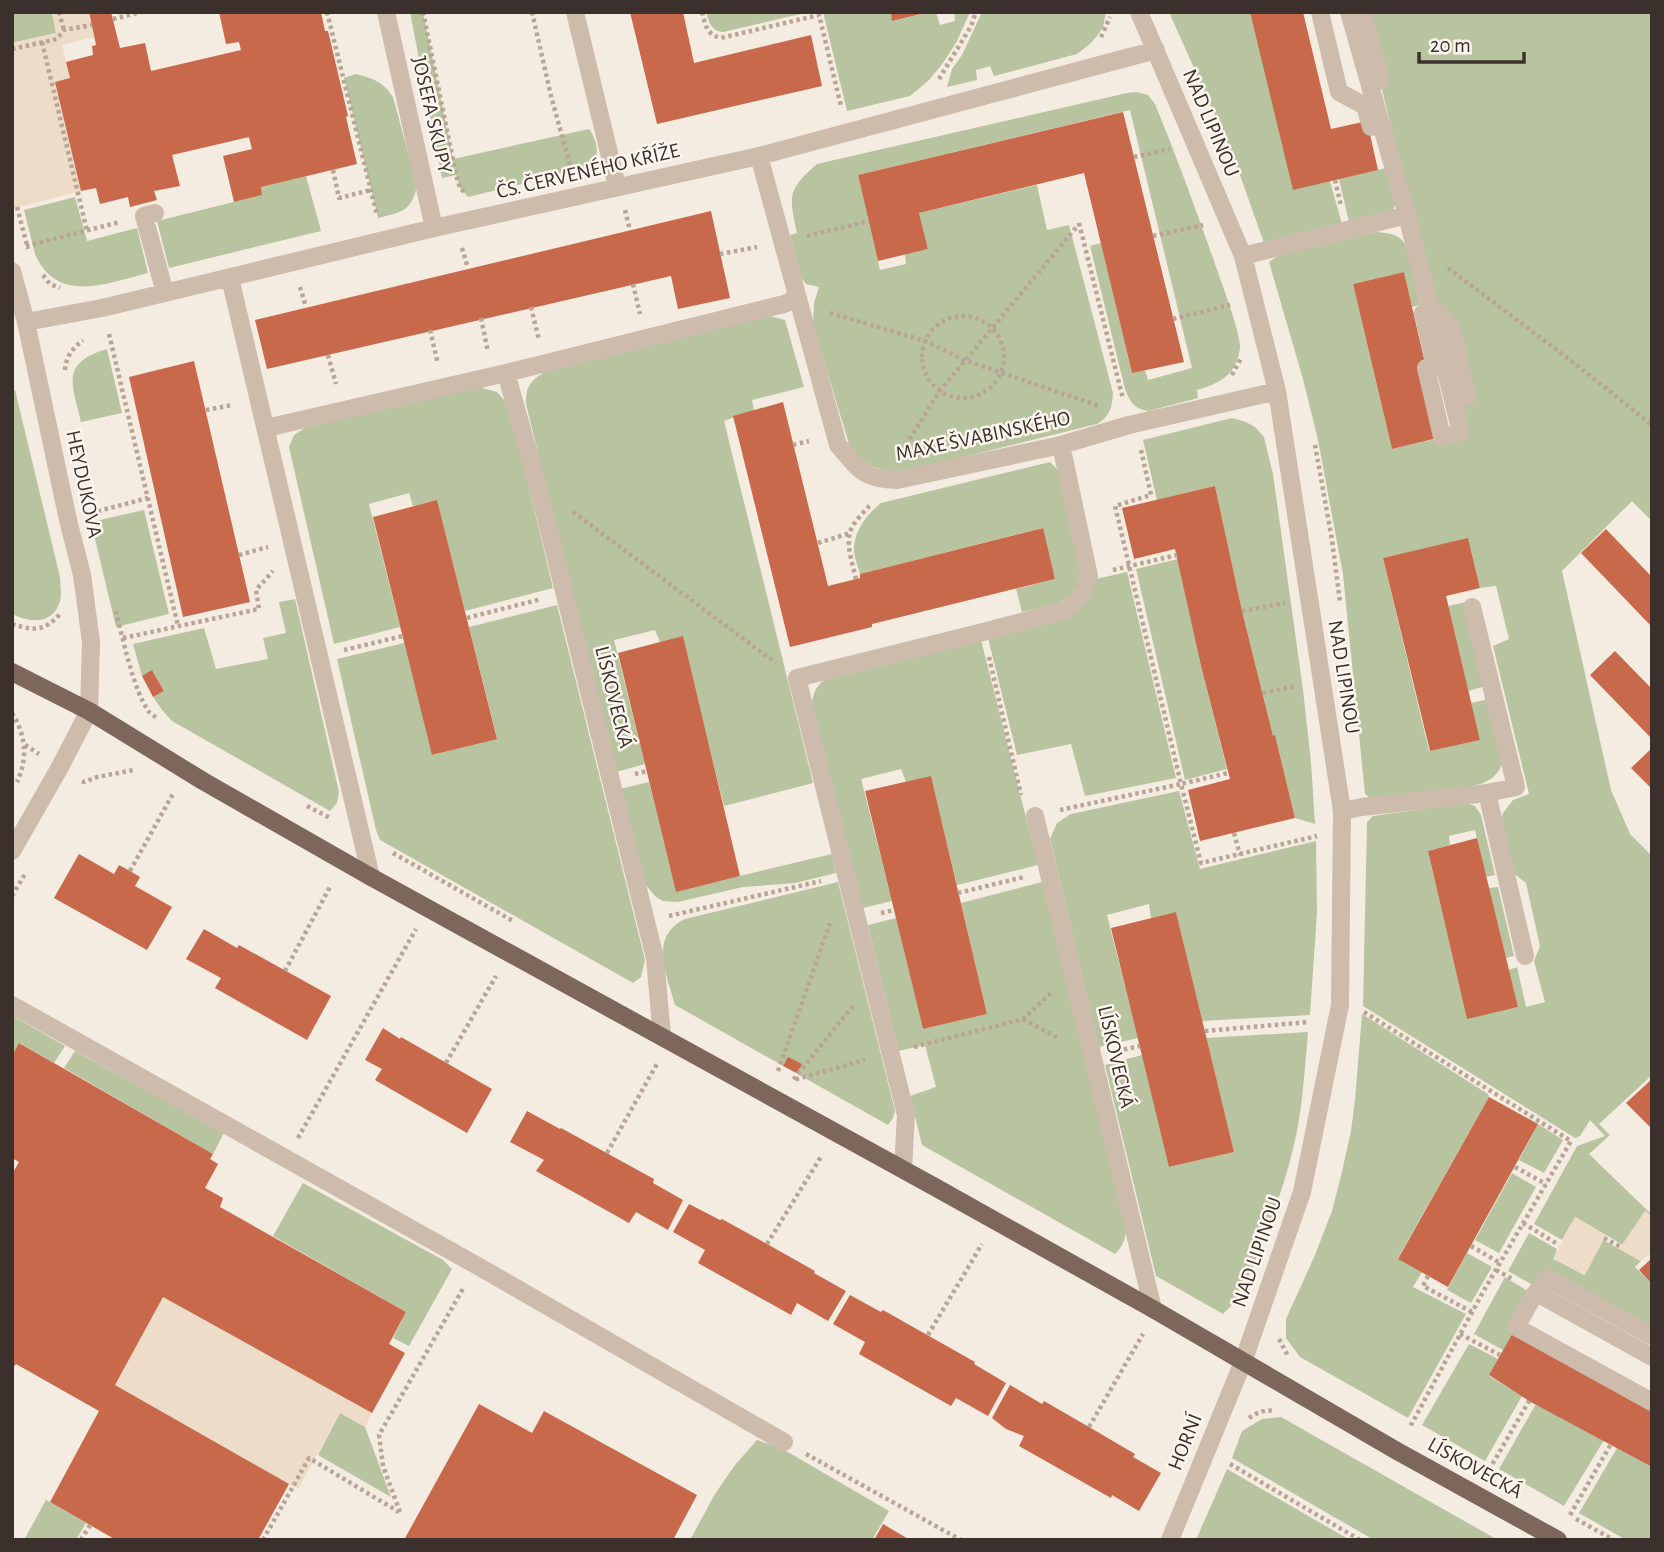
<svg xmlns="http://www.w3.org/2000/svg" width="1664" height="1552" font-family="'Alegreya Sans',sans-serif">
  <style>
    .green { fill: #b8c4a0 }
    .plaza { fill: #ecdcc8 }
    .building { fill: #c8694b }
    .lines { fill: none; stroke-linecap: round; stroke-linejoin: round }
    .path { stroke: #b9a596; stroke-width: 4.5; stroke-dasharray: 3.5 3.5; stroke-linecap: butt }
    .minor { stroke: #cdbbac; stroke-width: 18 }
    .major { stroke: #7d675c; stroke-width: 18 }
    .labels { text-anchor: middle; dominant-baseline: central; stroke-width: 5; stroke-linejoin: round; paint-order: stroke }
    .street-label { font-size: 21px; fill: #3b302b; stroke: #fbf5ee }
  </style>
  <rect width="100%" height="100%" fill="#f4ebe1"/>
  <path class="green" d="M12,12h40l4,21 -44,10z
    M410,12h13l30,147 136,-30c9,12 9,23 6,37l-127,31 -8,-9 -4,-13 -14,3z
    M706,12h103l-86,20c-12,-1 -14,-10 -17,-20z
    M823,12h68l2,9 37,-9h6l4,13 15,-4 -1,-9h16l-13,29 -14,22 -14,17 -19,16 -63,15z
    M982,12h124l-3,15 -6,9 -7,8 -13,10 -83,22 -4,-10 -14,4 1,10 -30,7 5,-18 10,-14z
    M1169,12h81l80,169 12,43 -78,19 -30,-85z
    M1363,12h289v509l-20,-20 -70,70 49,219 19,44 22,22v219l-53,49 11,11 -21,19 60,58 3,-2v6l-7,-5 -22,34 -48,-28 -13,23 -28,-16 43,-78 28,-10 -15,-16 -10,16 -5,2 -212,-132 4,-184 6,-6 93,-13 9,3 6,9 14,60 -9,2 -11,-47 -26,6 1,9 -22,6 39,167 51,-11 -9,-37 8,-3 9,40 19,-5 -11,-41 6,-15 -14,-63 -14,-11 -11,-49 2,-10 10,-13 16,-6 -36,-148 16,-7 -13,-53 -16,2 -12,-49 -85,19 46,193 51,-11 -9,-37 18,-4 13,65c-5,14 -17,20 -31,22l-94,13 -8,-2 -4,-3 -22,-220 -25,-134 -15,-61 -34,-117 10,-7 97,-23c9,1 19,1 26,8 9,9 15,51 18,65l-8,2 -8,-35 -51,12 39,165 69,-16 -25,-123z
    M356,74c18,5 26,7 37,23l24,89c-6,26 -16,26 -39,32l-34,-140z
    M1137,92l11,3 7,9c24,58 45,117 66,177 5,14 20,55 19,67 -3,26 -20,36 -43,42l1,8 -49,13c-15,-2 -19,-9 -24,-22l-35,-143 11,-3 31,130 13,-3 3,10 44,-12 -62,-258 -272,65 22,95 26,-6 -1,-10 23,-5 -9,-36 118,-28 10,45 22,-5 44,168c-1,15 -3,23 -16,31l-195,48 -16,-1 -15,-5 -13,-9 -9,-13 -36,-120 1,-21 5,-16 -13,-3 -5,-7 -11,-42 7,-2c-8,-37 -10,-43 20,-69l310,-71z
    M1386,168l10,34 -3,8 -44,12 -10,-43z
    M306,176l15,55 -152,37 -12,-47 105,-26 -1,-8z
    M75,197l12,44 50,-13 11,45c-40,10 -91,32 -113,-19l-11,-44z
    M770,316l15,4 19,67 -52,13 2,10 -30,11 89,362 -89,23 -42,-169 -22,5 -5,-12 -41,10 31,124 -29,8 -90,-368c-1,-18 6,-25 21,-33z
    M107,349l15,64 -41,9c-9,-39 -21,-59 26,-73z
    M478,387l19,5 13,15 43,181 -88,23 -28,-110 -24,5 -4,-13 -40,11 31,123 -66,17 -45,-197 5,-12 11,-7z
    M12,390h3l45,187c0,8 2,16 0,24 -7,24 -30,22 -48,13z
    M1232,418l14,4 9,5 9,10 9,37 30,216 8,72 4,62 -20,-6 -20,-82h-2l-31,-125 -27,-125 -58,14 -14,-60z
    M1050,462l9,9 23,96c-6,39 -28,37 -60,45l-6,-23 39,-10 -13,-51 -182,46c-2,-7 -5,-15 -6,-22 -1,-20 12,-37 27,-49z
    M144,510l25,104 -53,13 -25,-105z
    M1178,559l23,107 26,103 -42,11 -49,-211z
    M1127,572l49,206 -91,18 -14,-52 -54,11 -29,-117 81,-21 27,-38z
    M295,599l44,193 -2,11 -7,8 -158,-90 -9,-10 -10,-14 11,-6 -11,-20 -11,5 -9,-32 71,-16 12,41 52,-10 -5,-21 23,-5 -7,-31z
    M1466,602l20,84 -18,5 -20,-85z
    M557,605l88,355 -4,17 -8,6 -253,-143 -4,-10 -39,-171 67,-16 29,112 64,-17 -28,-111z
    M981,640l57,225 -81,20 -26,-108 -25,5 -5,-13 -40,10 31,122 -29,7 -51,-204c1,-10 4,-19 13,-24z
    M649,782l27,109 156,-37 4,19 -41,10 -52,4 -65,15 -15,-1 -7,-4 -12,-14 -24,-94z
    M1179,791l21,78 116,-28 1,72 -7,102 -108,6 -26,-109 -25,6 -2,-14 -42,11 31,123 -39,9 -49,-208 7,-16 14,-9z
    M838,882l57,229 -2,7 -5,7 -213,-120c-8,-30 -27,-68 10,-86z
    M1042,882l84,344c0,12 -2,19 -11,28l-193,-109 -12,-49 26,-9 -11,-42 -26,6 -31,-126 28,-7 27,111 64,-15 -26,-111z
    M1498,887l16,69 -8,2 -17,-70z
    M1362,1014l126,80 1,3 -91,161 24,14 -9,15 53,27 -58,104 -108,-61 -14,-19v-19l29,-64 17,-44 9,-35 10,-45 4,-31z
    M13,1016l52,30 -11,17 -34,-20 -8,13z
    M1308,1032c-2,24 -4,50 -7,74 -6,48 -22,94 -40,139 -9,24 -18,51 -38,69l-67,-38 -51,-211 37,-10 28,112 64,-15 -28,-114z
    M75,1051l149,82 -11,21 -149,-86z
    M1538,1124l25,16 -19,33 -25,-13z
    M1512,1173l24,14 -37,66 -24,-13z
    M303,1183l140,77 9,9 -43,77 -16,-8 13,-26 -133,-76z
    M1529,1233l28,16 -3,10 30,16 19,-35 38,21 -6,6 17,17v52l-104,-58 -8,11 -32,-18z
    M1467,1253l25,14 -21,36 -24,-13z
    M1505,1277l29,18 -31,55 -29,-16z
    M1469,1344l29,15 -9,17 33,20 -37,65 -63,-36z
    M1536,1404l68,36 -40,66 -65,-37z
    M340,1413l25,14 26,70 -73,-42z
    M1281,1417l215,122 -122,1 -142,-82 10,-27 20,-12z
    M757,1440l24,8 108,63 -17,29h-182l25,-46 20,-29z
    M1617,1448l35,19v73h-26l-47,-27z
    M1227,1469l123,71h-154z
    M46,1500l40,23 -10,17h-52z"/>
  <path class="plaza" d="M52,12h37l5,25 -32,8 8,33 -15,4 26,109 -69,18v-166l44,-10z
    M1645,1211l7,5v36l-11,9 -22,-12z
    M1575,1217l31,18 -21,40 -32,-16z
    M163,1297l209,116 -7,14 -25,-14 -42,76 -183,-104z"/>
  <path class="building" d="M89,12h22l9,36 25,-5 6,28 90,-21 -2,-8 -13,2 -7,-32h102l4,19h3l20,85 -2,1 11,47 -96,23 1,8 -28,7 -11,-46 29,-7 -3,-12 -77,18 8,31 -26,5 3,9 -27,7 -2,-10 -28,7 -4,-16 -15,3 -26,-109 15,-4 -4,-16 27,-7 -1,-9 4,-1z
    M630,12h53l11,51 117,-28 11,51 -165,38z
    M891,12h34v1l-33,8z
    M1250,12h53l28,117 36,-8 11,49 -85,20z
    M1123,112l61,250 -52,11 -48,-200 -165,40 9,36 -50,12 -20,-86z
    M711,211l19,87 -52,11 -7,-33 -404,93 -12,-49z
    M1404,272l38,165 -50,12 -39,-165z
    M194,361l56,241 -67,15 -54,-240z
    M783,402l45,184 32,-8v-4l183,-46 12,51 -183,45v3l-82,20 -57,-231z
    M1215,486l27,125 31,125 2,-1 20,83 -95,23 -12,-51 42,-11 -29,-113 -26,-117 -41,10 -12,-51z
    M437,500l60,239 -65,16 -59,-238z
    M1606,529l46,48v50l-71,-74z
    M1468,538l12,50 -34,8 34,144 -50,11 -47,-193z
    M683,636l57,240 -64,16 -58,-239z
    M1615,651l37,38v50l-62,-64z
    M152,670l12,21 -11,6 -11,-21z
    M1652,748v41l-21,-21z
    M931,776l56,238 -64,15 -58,-238z
    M1477,838l41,169 -51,12 -39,-168z
    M79,854l35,20 5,-9 11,6 10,6 -5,9 37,21 -25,43 -93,-52z
    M1176,912l58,240 -65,15 -58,-239z
    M204,929l33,19 2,-3 92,51 -24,44 -92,-52 6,-10 -35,-19z
    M383,1028l17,11 1,-2 91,52 -25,44 -92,-53 7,-11 -17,-9z
    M19,1043l194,111 -3,5 8,5 -13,24 18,10 -3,9 186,105 -17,32 16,9 -33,60 -209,-116 -48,88 174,99 -31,56h-142l-66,-38 49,-91 -83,-47 -4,5v-195l7,-12 -7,-4v-102z
    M788,1057l14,7 -5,9 -14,-7z
    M1652,1079v50l-26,-26z
    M1489,1097l49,27 -90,163 -50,-28z
    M527,1111l33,18 1,-1 93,51 -1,4 30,17 -15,30 -32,-18 -7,11 -93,-52 8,-11 -34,-18z
    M689,1204l31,16 2,-1 45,25 48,27 -1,2 32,18 -18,30 -31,-18 -6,12 -93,-52 7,-13 -32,-18z
    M1652,1258v26l-13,-14z
    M850,1295l31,17 2,-2 92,52 -1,2 32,19 -18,33 -32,-18 -5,8 -92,-52 6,-12 -32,-18z
    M1516,1327l136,75v65l-123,-66 -40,-26z
    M1010,1385l32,19 2,-3 45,26 46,27 -2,3 28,16 -22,38 -27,-16 -1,3 -92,-52 5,-10 -18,-7 -14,-11z
    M479,1404l53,29 12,-22 153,84 -24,45h-269z
    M883,1524l27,16h-36z"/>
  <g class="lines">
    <path class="path" d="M59,12l5,18
      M327,12l50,203
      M423,12l33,163 4,13 6,6
      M532,12l19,84 21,76
      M702,12c3,13 5,23 19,26l98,-23 22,91
      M113,19l28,-7
      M1101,37l9,-20
      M42,42l45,189
      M12,49l45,-10 7,-9 28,-5
      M939,79l32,-53 5,-14
      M1134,157l36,-8
      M333,170l6,28 32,-8
      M1335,180l6,26
      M17,207l11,42
      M625,210l5,20
      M1079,223l44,176
      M807,236l62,-15
      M1153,236l50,-11
      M26,246l94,-24
      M462,248l6,20
      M720,254l37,-7
      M1448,268l130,98 74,59
      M43,275l7,9 10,4
      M633,284l7,30
      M300,287l6,20
      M531,307l8,33
      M830,313l95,28 39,19 135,46
      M922 357a41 41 0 1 1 82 0a41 41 0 1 1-82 0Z
      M481,318l7,34
      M1173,319l57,-14
      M430,330l8,34
      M109,334l69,292
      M328,355l8,29
      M65,370c1,-14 8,-22 18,-30
      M1232,375l9,-17
      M206,410l26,-5
      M793,445l16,-4
      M1315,445l17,95 8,62
      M1141,450l10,45 -36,11 66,278 47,-11
      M902,451l37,-59 140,-168
      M573,512l203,151
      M91,513l57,-15
      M818,543l32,-10
      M239,555l29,-8
      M1113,570l64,-15
      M856,579c-3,-14 -10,-32 -6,-47 3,-10 14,-20 21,-28
      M116,611c6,25 18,81 33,101 1,1 8,6 9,7
      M1242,611l43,-8
      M467,618l74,-19
      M12,624c23,7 32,8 49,-11
      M123,638l136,-29 -3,-19 17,-19
      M344,650l59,-14
      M989,657l32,138
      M1263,693l33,-7
      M12,713c14,22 16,46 5,69
      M25,745l14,9
      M635,774l12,-3
      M82,781l2,1 13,-5 37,-7
      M307,806l23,12
      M1060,810l121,-26 20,79 116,-27
      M1234,833l6,22
      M393,853l120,68
      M130,871l44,-79
      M958,893l66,-16
      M12,896l13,-22
      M881,913l13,-3
      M669,916l152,-35
      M285,971l46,-86
      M853,1006l-60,74 72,-20
      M1364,1012l207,129 -88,151 -73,135
      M1023,1019l37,20
      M1205,1031l104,-9
      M914,1047l109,-28 29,-27
      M1117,1051l23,-5
      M446,1063l50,-87
      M778,1071l52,-148
      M298,1138l118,-209
      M607,1153l51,-91
      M1515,1167l31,17
      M1523,1223l36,22
      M1604,1238l17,9
      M767,1244l55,-89
      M1471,1246l29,17
      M1496,1270l18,10
      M1428,1276l-5,10 49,26
      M1460,1334l40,21
      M928,1335l54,-91
      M1279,1339l9,17
      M1249,1418c7,-5 16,-9 25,-7
      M1089,1427l54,-93
      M806,1454l155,86
      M1230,1464l130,76
      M1489,1470l40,-69
      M400,1512l-17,-46 -4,-31 85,-148
      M1570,1515l41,-71
      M1576,1519l38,21
      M81,1540l9,-15
      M263,1540l46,-82 90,54"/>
    <path class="minor" d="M386,12l48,216
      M575,12l42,174
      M1139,12l104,244 34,135 65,420 -2,194 -38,187 -59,170 -73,178
      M1320,12l19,80 26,14 6,21
      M1349,12l58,203 46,185
      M1363,12l18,68
      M759,156l79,289c21,24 24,34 59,35l164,-35 68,-20 148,-34
      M155,213l-11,3 21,77
      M1243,256l164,-41
      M12,271l14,51 42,198 14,55 9,67 -2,69 -29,56 -48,84
      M230,278l141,599
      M1436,310l16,18 15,69 -14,3 8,33 -19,4 -16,-69 9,-2 -12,-53z
      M26,322l76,-14 332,-80 325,-72 397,-106
      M506,373l32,113 117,472 7,78
      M266,428l240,-55 278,-69 14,-6
      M1472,607l44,180 -29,6 38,163
      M1342,811l20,-4 125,-14
      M1035,816l118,493
      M12,1005l464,260 308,177
      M903,1169l3,-54 -109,-437 186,-46 83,-22 16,-15 7,-19 -28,-131
      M1542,1296l110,61
      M1652,1336l-105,-58 -13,17 -18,32 136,75"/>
    <path class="major" d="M12,672l77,39 114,70 168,96 562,309 220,123 244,142 161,89"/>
  </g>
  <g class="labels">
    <g class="street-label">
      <text transform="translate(432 115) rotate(77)">JOSEFA SKUPY</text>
      <text transform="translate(1211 123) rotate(67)">NAD LIPINOU</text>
      <text transform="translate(588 171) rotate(-13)">ČS. ČERVENÉHO KŘÍŽE</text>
      <text transform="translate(983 436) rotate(-12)">MAXE ŠVABINSKÉHO</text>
      <text transform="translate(84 484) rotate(78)">HEYDUKOVA</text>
      <text transform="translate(1344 677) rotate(81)">NAD LIPINOU</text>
      <text transform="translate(614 697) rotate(76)">LÍSKOVECKÁ</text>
      <text transform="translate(1116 1057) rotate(77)">LÍSKOVECKÁ</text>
      <text transform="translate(1257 1252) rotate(-71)">NAD LIPINOU</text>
      <text transform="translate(1185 1442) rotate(-68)">HORNÍ</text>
      <text transform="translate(1475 1468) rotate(29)">LÍSKOVECKÁ</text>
    </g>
  </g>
  <rect width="1664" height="1552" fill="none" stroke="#3b302b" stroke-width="28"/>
  <path d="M1419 52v10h105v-10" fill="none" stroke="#3b302b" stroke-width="3.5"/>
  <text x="1430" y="52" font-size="21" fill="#3b302b" stroke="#fbf5ee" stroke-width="5" paint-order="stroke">20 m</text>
</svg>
